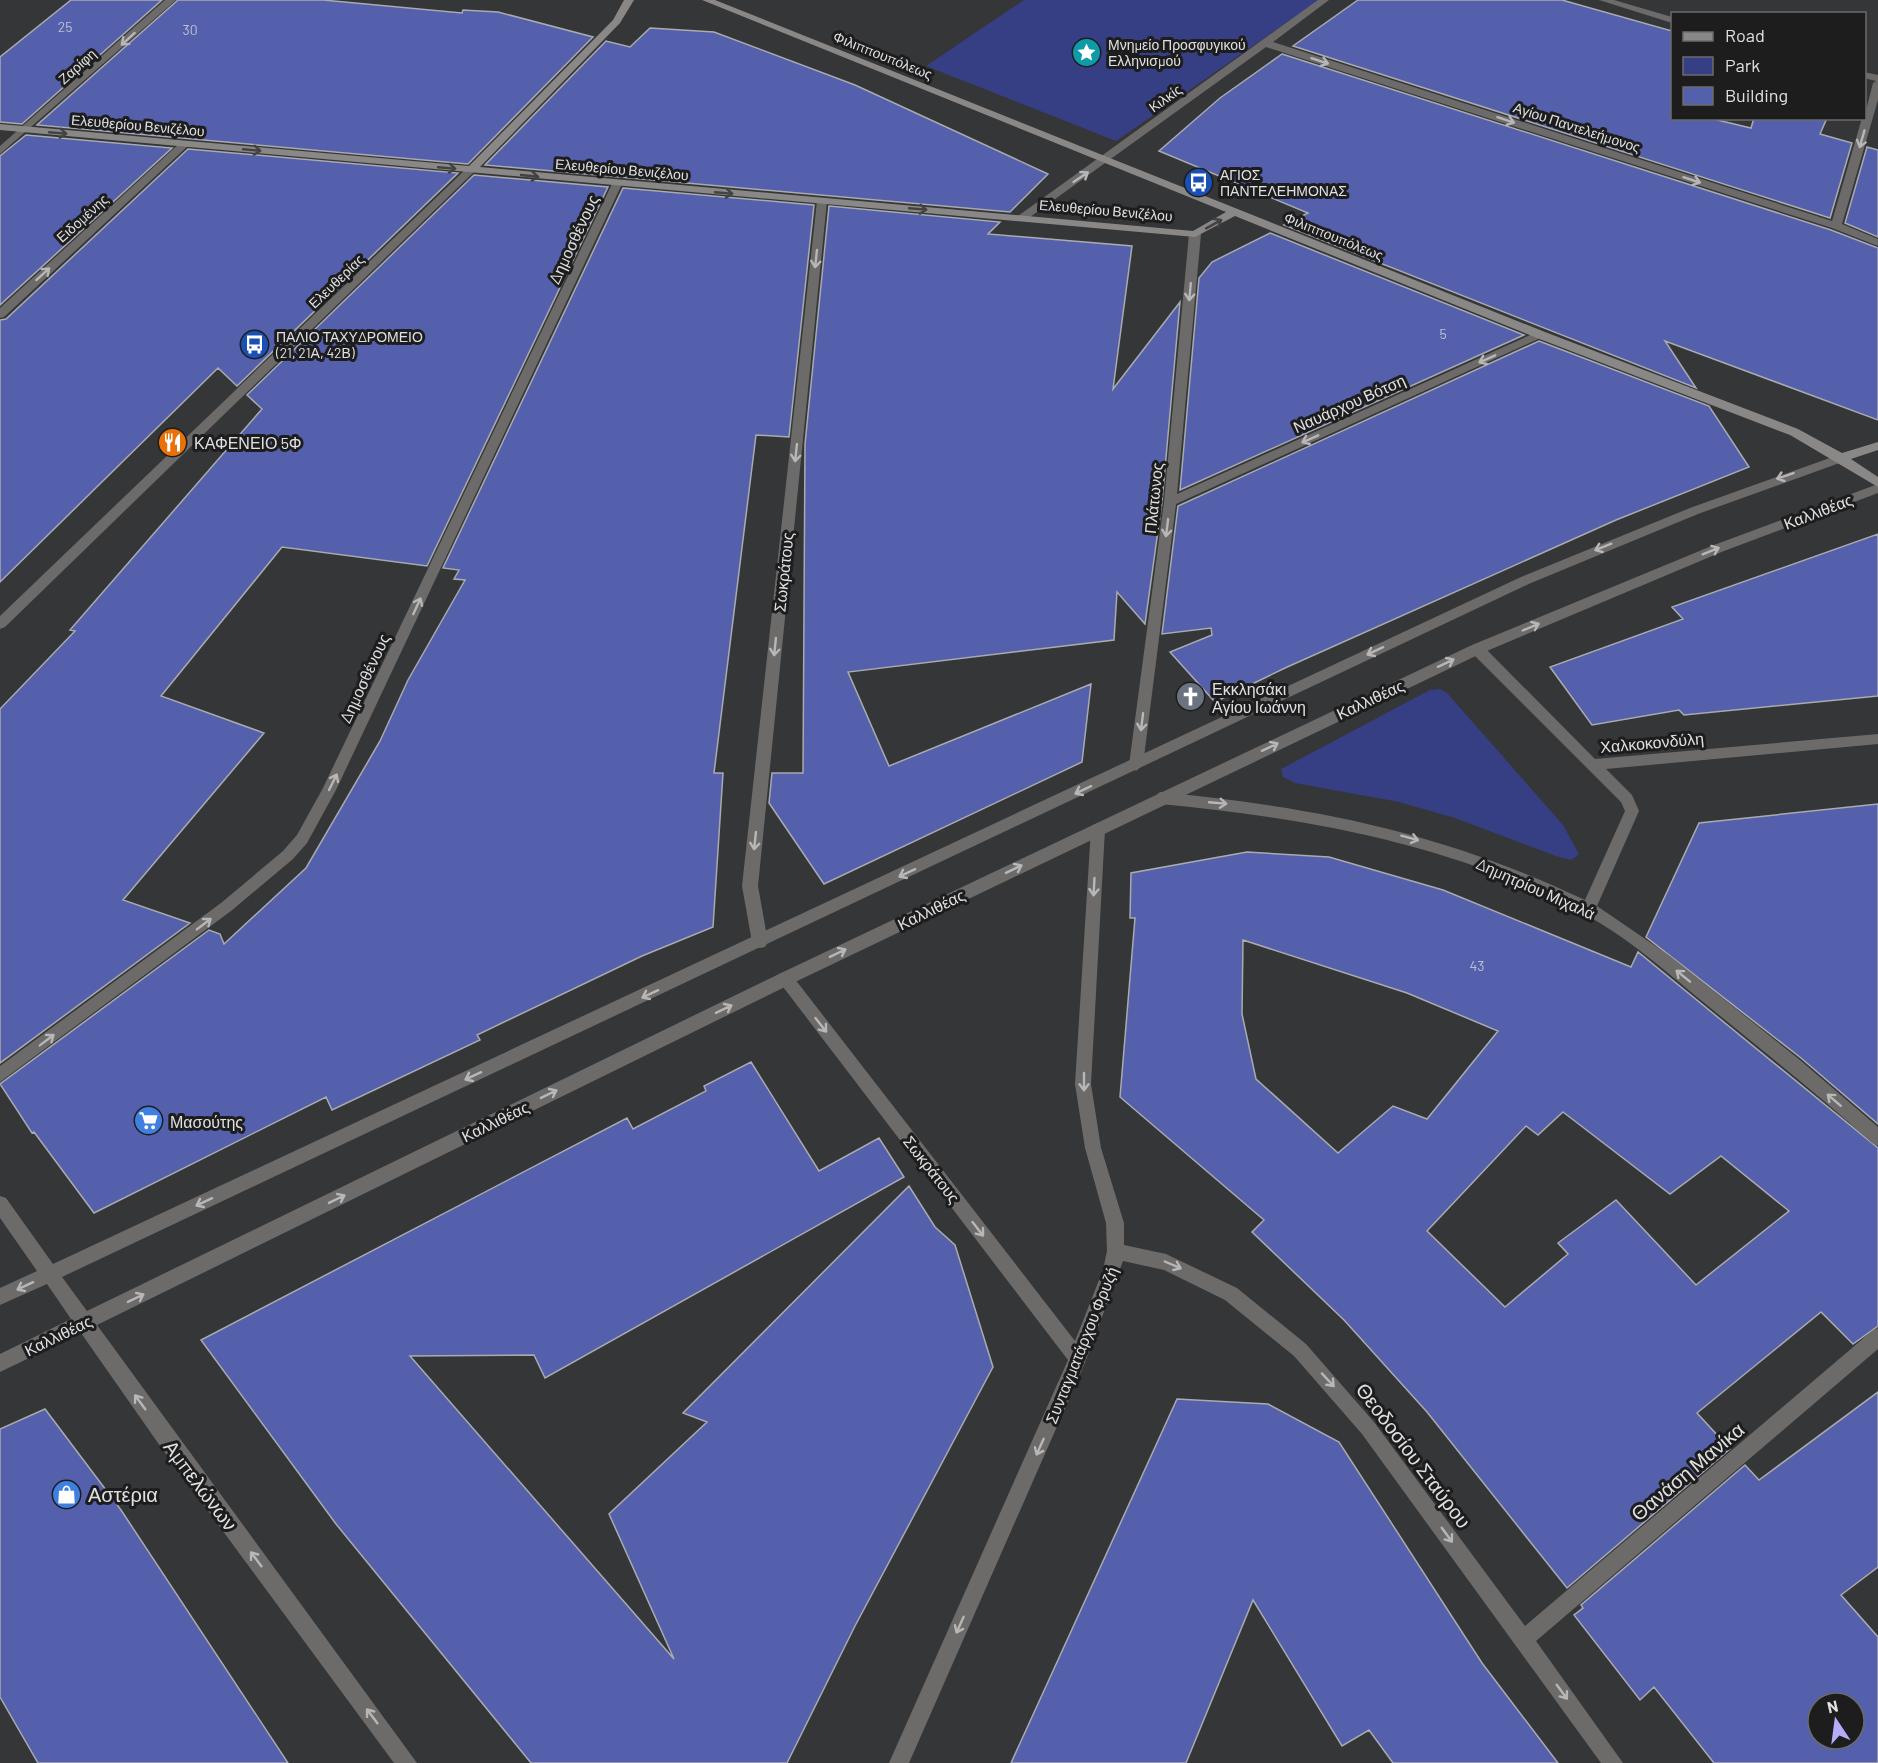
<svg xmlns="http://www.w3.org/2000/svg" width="1878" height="1763" font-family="Barlow,sans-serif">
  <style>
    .green { fill: #363f83 }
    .building { fill: #5460ab; stroke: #aaabae; stroke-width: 1.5; fill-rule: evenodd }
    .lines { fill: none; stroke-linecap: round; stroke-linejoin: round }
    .minor { fill: #6c6b6a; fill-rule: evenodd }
    .tertiary { fill: #6c6b6a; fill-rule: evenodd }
    .secondary { fill: #8a8886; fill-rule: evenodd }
    .oneway { stroke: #b7b7b8 }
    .oneway2 { stroke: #434242 }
    .labels { text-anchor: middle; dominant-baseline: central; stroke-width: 6; stroke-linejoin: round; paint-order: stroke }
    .number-label { font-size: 14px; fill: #bcc0d4 }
    .far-poi-label { font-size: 14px; fill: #dfe0e2; stroke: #1d1d1e; text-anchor: start }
    .far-street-label { font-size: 14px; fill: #dfe0e2; stroke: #1d1d1e }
    .street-label { font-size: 16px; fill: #dfe0e2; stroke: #1d1d1e }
    .poi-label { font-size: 16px; fill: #dfe0e2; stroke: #1d1d1e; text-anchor: start }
    .near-street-label { font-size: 20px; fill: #dfe0e2; stroke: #1d1d1e }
    .near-poi-label { font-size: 20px; fill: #dfe0e2; stroke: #1d1d1e; text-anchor: start }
  </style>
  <rect width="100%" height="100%" fill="#353638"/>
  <path class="green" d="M1024,0h295l-203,141 -190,-75z
    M1440,689l7,4 116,132 16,29 -8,6 -15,-4 -101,-38 -56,-16 -104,-19 -12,-6 -2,-8 149,-79z"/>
  <path class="building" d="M71,0h91l-140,124 -22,-2v-65z
    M178,0h145l139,13 1,-3 35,2 95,25 -125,127 -431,-39z
    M1358,0h204l110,31v87h37l42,10 3,-10h73l-7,16 32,9 -22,75 -537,-172z
    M650,28l64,4 141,53 193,89 -38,38 -525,-47 121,-124 24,6z
    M1282,54l549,176 47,18v172l-213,-79 31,47 -412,-163 24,-12 -149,-62 61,-53z
    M26,135l146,13 -172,157v-149z
    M1867,147l11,3v87l-33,-14z
    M188,149l270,24 -221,213 -19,-18 -218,214v-262l6,-1z
    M474,175l134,12 -181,379 -145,-19 -121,149 103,37 -141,167 67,23 -190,140v-354l75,-78 -5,-1 192,-221 -15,-14z
    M623,188l191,17 -25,232 -33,-2 -42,338h9l-10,154 -71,29 -165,79 3,5 -148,70 -6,-13 -232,116 -60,-81 -2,1 -32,-49 209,-154 11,4 4,10 82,-76 74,-127 28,-61 57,-100 -11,-1 5,-9 -16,-2z
    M829,206l171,16 -12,12 144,12 -19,143 67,-87 -18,200 -17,122 -28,-32 -3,48 -266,32 41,94 202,-82 -9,78 -258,122 -55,-81 3,-30h31l2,-329z
    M1270,233l254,102 -344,155 19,-212 13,-16z
    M1539,341l170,65 40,61 -133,53 -331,148 -70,34 -45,-50 42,-17 -1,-7 -49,6 16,-128z
    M1878,534v162l-194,19 -5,-5 -87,15 -42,-58 133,-48 -11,-12z
    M1878,804v320l-77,-66 -155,-121 53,-114z
    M1247,852l82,5 114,33 188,77 7,-15 240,196v178l-25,18 -32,-32 -124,101 33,36 -163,139 -140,-176 -83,-92 -92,-88 12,-12 -144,-123 15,-179h-5l1,-45zM1243,940l164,53 91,38 -71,88 -34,-13 -55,47 -82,-74 -14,-65zM1563,1112l107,82 51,-38 68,55 -93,74 -80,-85 -58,43 10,11 -63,53 -78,-76 99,-105 12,9z
    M751,1062l68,109 60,-33 25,39 -359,201 -11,-23 -124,1 264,303 -65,-145 98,-92 -24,-9 226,-227 26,41 20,18 38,122 -138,259 -68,137h-256l-195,-239 -135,-184 426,-222 6,11 73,-38 -2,-5z
    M1878,1392v175l-37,28 37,42v126h-164l-60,-76 -14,13 -66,-85 9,-7 -2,-3 164,-140 14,15zM1818,1703h36v36h-36z
    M1177,1399l91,5 71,38 143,221 76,100h-165l-24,-33 -27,16 -89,-146 -67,163h-175z
    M45,1409l76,101 167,253h-250l-38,-66v-268z"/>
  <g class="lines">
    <path class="minor" d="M165,0h11l-176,154v-8z
      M1318,0h11l-56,42 559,179 30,-103h2l9,-35 3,-2 -12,-3v-6l14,3v25l-36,124 36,15v7l-46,-18 -566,-181 -240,173h-8v-4z
      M1599,0h15l58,17v6z
      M181,142l9,2 -186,173 -4,1v-10z
      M617,181l5,3 -286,606 -29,53 -14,16 -62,52 -231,171v-16l221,-163 62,-52 14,-16 26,-47 289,-604z
      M822,198l5,3 -69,685 10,56 -3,5 -5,1 -5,-1 -3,-5 -10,-56 75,-685z
      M1195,231l6,3 -24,260 360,-162h8l2,3 -371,169 -33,261 -7,6 -7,-6 35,-263 25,-268z
      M1477,644l5,1 113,114 283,-25v10l-272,25 26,26 7,16 -42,95 73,50 130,104 78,67v19l-6,-3c-55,-50 -113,-95 -170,-142 -38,-31 -76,-65 -120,-88 -131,-70 -276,-95 -422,-109l-7,-6 7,-6c155,15 282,40 425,108l40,-89 -4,-9 -149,-149 -2,-4z
      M1098,823l5,2 2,4 -14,255 10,64 23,75v22l42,9 71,34 69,56 68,78 151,204 347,-295 6,-3v21l-342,292 87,122h-22l-239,-329 -68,-78 -69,-56 -61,-30 -41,-9 -39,104 -175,398h-20l179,-403 -291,-381 2,-5 6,-2 6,2 284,367 28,-71 4,-19 -1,-28 -21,-75 -10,-64 16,-255 2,-4z"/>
    <path class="tertiary" d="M467,168l9,2 -471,457 -5,2v-13z
      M1841,454l6,4 -2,3 -147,53 -167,69 -1469,694 25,34 692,-337 693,-329 242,-100 164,-61v9l-154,58 -242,102 -691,331 -694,341 320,438h-23l-236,-320 -77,-110 -81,39v-18l71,-35 -24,-35 -47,21v-17l37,-17 -37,-53v-22l6,2 47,66 1468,-687 169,-69z"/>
    <path class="secondary" d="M624,0h10l-14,23 -140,144 713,64 33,-19 -524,-212h13l830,332 253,97 44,24 36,-11v8l-27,9 27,18v10l-88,-52 -253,-97 -302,-122 -40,21 -1195,-107v-6l469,42 144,-146z"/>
  </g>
  <defs><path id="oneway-shaft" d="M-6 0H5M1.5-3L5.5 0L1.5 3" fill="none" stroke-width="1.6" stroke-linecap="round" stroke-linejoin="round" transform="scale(1.5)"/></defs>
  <g class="oneway">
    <use href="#oneway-shaft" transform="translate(128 39) rotate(138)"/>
    <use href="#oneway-shaft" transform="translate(1320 61) rotate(18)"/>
    <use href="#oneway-shaft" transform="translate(1506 120) rotate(18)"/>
    <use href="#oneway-shaft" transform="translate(1862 139) rotate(106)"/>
    <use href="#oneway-shaft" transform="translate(1081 177) rotate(-34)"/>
    <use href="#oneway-shaft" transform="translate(1692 180) rotate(18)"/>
    <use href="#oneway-shaft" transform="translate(816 259) rotate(96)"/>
    <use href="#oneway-shaft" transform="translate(43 274) rotate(-42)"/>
    <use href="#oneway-shaft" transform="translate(1190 292) rotate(95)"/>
    <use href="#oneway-shaft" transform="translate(1487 359) rotate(156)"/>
    <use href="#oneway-shaft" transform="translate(1310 439) rotate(156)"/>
    <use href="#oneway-shaft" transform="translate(796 453) rotate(96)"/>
    <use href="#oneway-shaft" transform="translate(1785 476) rotate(161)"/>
    <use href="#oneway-shaft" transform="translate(1167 528) rotate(97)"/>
    <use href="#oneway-shaft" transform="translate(1603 547) rotate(158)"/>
    <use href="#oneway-shaft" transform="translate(1711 551) rotate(-22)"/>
    <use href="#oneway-shaft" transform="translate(417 606) rotate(-65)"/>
    <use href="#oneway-shaft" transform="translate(1531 627) rotate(-23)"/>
    <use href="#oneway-shaft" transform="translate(775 647) rotate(96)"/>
    <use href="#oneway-shaft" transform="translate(1375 651) rotate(155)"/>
    <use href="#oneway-shaft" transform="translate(1446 663) rotate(-25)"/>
    <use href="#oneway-shaft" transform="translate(1142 722) rotate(97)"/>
    <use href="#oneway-shaft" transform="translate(1270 747) rotate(-25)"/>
    <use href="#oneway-shaft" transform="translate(333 782) rotate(-64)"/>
    <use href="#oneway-shaft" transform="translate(1083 790) rotate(155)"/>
    <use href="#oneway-shaft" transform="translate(1218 803) rotate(5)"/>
    <use href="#oneway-shaft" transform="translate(1410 838) rotate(15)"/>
    <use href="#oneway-shaft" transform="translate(755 841) rotate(96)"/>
    <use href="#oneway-shaft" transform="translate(1014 869) rotate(-26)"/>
    <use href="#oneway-shaft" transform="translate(907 873) rotate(155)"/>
    <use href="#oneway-shaft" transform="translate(1094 887) rotate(93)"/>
    <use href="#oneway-shaft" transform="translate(204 924) rotate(-37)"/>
    <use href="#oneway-shaft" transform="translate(838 953) rotate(-26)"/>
    <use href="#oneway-shaft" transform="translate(1683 976) rotate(-141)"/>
    <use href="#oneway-shaft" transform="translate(650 994) rotate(155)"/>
    <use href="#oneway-shaft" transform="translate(724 1009) rotate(-26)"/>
    <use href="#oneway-shaft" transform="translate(821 1025) rotate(52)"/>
    <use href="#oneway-shaft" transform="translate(47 1040) rotate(-37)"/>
    <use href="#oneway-shaft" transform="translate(473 1076) rotate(155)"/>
    <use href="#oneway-shaft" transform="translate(1084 1082) rotate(90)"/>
    <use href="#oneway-shaft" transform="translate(549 1094) rotate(-26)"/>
    <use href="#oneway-shaft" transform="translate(1834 1100) rotate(-139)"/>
    <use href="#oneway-shaft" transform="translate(337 1199) rotate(-26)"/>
    <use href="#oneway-shaft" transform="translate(204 1202) rotate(155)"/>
    <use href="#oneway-shaft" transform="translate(978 1229) rotate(52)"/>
    <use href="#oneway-shaft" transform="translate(1173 1265) rotate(23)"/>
    <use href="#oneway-shaft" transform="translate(25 1286) rotate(155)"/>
    <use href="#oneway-shaft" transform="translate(136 1298) rotate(-26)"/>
    <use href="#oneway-shaft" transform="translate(1328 1380) rotate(47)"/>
    <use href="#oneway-shaft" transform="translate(140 1402) rotate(-126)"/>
    <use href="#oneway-shaft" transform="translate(1040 1447) rotate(114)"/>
    <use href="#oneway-shaft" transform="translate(1447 1535) rotate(54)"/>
    <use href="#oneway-shaft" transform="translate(256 1559) rotate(-127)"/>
    <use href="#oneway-shaft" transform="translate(960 1625) rotate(114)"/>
    <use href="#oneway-shaft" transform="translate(1562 1692) rotate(54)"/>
    <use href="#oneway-shaft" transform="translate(372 1716) rotate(-127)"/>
  </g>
  <g class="oneway2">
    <use href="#oneway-shaft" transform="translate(58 133) rotate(5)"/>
    <use href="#oneway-shaft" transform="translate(252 150) rotate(5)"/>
    <use href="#oneway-shaft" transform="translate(447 168) rotate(5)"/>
    <use href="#oneway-shaft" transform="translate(530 176) rotate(6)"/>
    <use href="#oneway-shaft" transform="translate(724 193) rotate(5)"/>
    <use href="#oneway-shaft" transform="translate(918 209) rotate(5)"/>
    <use href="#oneway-shaft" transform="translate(1214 224) rotate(-29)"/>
  </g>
  <defs>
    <symbol id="sight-disc" viewBox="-11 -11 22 22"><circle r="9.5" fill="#0f9aa8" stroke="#1d1d1e"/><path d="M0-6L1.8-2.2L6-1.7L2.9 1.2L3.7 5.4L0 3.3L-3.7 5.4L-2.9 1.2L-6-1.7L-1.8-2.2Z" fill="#fff"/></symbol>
    <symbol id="bus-disc" viewBox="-11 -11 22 22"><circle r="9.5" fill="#1a4fb4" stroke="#1d1d1e"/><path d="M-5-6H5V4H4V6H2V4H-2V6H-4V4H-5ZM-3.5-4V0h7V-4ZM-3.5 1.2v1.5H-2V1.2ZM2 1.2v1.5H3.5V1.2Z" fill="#fff"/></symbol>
    <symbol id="restaurant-disc" viewBox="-11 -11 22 22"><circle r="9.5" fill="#e8710a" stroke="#1d1d1e"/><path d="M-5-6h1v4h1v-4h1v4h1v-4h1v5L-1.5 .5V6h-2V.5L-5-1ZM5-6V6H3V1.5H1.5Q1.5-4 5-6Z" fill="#fff"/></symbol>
    <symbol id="church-disc" viewBox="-11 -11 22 22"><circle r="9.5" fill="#6b7280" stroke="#1d1d1e"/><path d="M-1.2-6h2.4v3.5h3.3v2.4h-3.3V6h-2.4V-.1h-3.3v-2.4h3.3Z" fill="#fff"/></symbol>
    <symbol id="supermarket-disc" viewBox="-11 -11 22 22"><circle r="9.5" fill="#3f7fe0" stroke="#1d1d1e"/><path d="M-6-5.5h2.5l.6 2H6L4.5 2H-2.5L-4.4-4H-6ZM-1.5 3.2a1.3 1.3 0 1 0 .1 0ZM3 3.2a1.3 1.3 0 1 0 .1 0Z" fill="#fff"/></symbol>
    <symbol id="shop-disc" viewBox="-11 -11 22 22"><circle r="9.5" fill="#3f7fe0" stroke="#1d1d1e"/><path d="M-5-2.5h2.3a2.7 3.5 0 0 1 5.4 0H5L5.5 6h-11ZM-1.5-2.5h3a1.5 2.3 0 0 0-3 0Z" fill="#fff"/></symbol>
  </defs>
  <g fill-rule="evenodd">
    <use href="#sight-disc" x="1070" y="36" width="33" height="33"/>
    <use href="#bus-disc" x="1182" y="166" width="33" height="33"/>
    <use href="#bus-disc" x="238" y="328" width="33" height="33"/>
    <use href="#restaurant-disc" x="156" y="426" width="33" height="33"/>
    <use href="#church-disc" x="1174" y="680" width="33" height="33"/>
    <use href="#supermarket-disc" x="132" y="1104" width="33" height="33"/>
    <use href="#shop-disc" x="50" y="1478" width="33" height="33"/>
  </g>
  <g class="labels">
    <g class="number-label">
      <text x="65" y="26">25</text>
      <text x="190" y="29">30</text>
      <text x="1443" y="333">5</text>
      <text x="1477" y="965">43</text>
    </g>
    <g class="far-poi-label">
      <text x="1108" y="44">Μνημείο Προσφυγικού<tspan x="1108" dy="16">Ελληνισμού</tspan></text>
      <text x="1220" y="174">ΑΓΙΟΣ<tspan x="1220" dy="16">ΠΑΝΤΕΛΕΗΜΟΝΑΣ</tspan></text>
      <text x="276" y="336">ΠΑΛΙΟ ΤΑΧΥΔΡΟΜΕΙΟ<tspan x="276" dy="16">(21, 21Α, 42Β)</tspan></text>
    </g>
    <g class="far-street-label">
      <text transform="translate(883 55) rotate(22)">Φιλιππουπόλεως</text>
      <text transform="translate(77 66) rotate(-42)">Ζαρίφη</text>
      <text transform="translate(1165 98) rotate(-36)">Κιλκίς</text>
      <text transform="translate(138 125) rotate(5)">Ελευθερίου Βενιζέλου</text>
      <text transform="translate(1577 127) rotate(18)">Αγίου Παντελεήμονος</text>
      <text transform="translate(622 169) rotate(5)">Ελευθερίου Βενιζέλου</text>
      <text transform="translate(1106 210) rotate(5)">Ελευθερίου Βενιζέλου</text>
      <text transform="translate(82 218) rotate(-42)">Ειδομένης</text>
      <text transform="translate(1334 236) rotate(22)">Φιλιππουπόλεως</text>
      <text transform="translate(336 281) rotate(-44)">Ελευθερίας</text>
    </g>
    <g class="street-label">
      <text transform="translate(573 239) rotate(-65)">Δημοσθένους</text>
      <text transform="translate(1349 403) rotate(-24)">Ναυάρχου Βότση</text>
      <text transform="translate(1153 498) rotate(-84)">Πλάτωνος</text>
      <text transform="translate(1818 511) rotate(-21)">Καλλιθέας</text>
      <text transform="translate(783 572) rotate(-84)">Σωκράτους</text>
      <text transform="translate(364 678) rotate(-65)">Δημοσθένους</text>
      <text transform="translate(1370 699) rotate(-25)">Καλλιθέας</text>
      <text transform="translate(1652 742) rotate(-5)">Χαλκοκονδύλη</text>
      <text transform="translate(1536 888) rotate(24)">Δημητρίου Μιχαλά</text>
      <text transform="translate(931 909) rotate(-26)">Καλλιθέας</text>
      <text transform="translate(495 1121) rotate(-26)">Καλλιθέας</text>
      <text transform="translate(932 1169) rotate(52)">Σωκράτους</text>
      <text transform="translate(58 1335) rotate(-26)">Καλλιθέας</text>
      <text transform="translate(1081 1345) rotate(-68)">Συνταγματάρχου Φρυζή</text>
    </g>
    <g class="poi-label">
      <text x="194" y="442">ΚΑΦΕΝΕΙΟ 5Φ</text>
      <text x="1212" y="688">Εκκλησάκι<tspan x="1212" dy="18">Αγίου Ιωάννη</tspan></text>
      <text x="170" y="1121">Μασούτης</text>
    </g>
    <g class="near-street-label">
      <text transform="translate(1414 1455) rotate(53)">Θεοδοσίου Σταύρου</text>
      <text transform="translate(1687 1471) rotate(-40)">Θανάση Μανίκα</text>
      <text transform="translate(201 1485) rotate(53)">Αμπελώνων</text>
    </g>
    <g class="near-poi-label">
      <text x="88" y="1494">Αστέρια</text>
    </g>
  </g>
  <rect x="1671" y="12" width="195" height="108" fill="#1d1d1e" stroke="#6b6b6c" stroke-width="1.5"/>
  <rect x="1683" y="32" width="30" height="9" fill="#8a8886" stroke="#6b6b6c" stroke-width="1.5"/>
  <text x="1725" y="42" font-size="18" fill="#dfe0e2">Road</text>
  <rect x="1683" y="57" width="30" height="18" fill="#363f83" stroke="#6b6b6c" stroke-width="1.5"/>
  <text x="1725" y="72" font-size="18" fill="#dfe0e2">Park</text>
  <rect x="1683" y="87" width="30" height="18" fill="#5460ab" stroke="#6b6b6c" stroke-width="1.5"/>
  <text x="1725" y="102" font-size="18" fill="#dfe0e2">Building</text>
  <g transform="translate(1836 1721) rotate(347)"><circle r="28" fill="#1d1d1e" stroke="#6b6b6c" stroke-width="1.5"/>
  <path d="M0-4.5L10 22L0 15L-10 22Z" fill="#b5acf8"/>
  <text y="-9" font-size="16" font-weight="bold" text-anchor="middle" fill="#dfe0e2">N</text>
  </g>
</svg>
